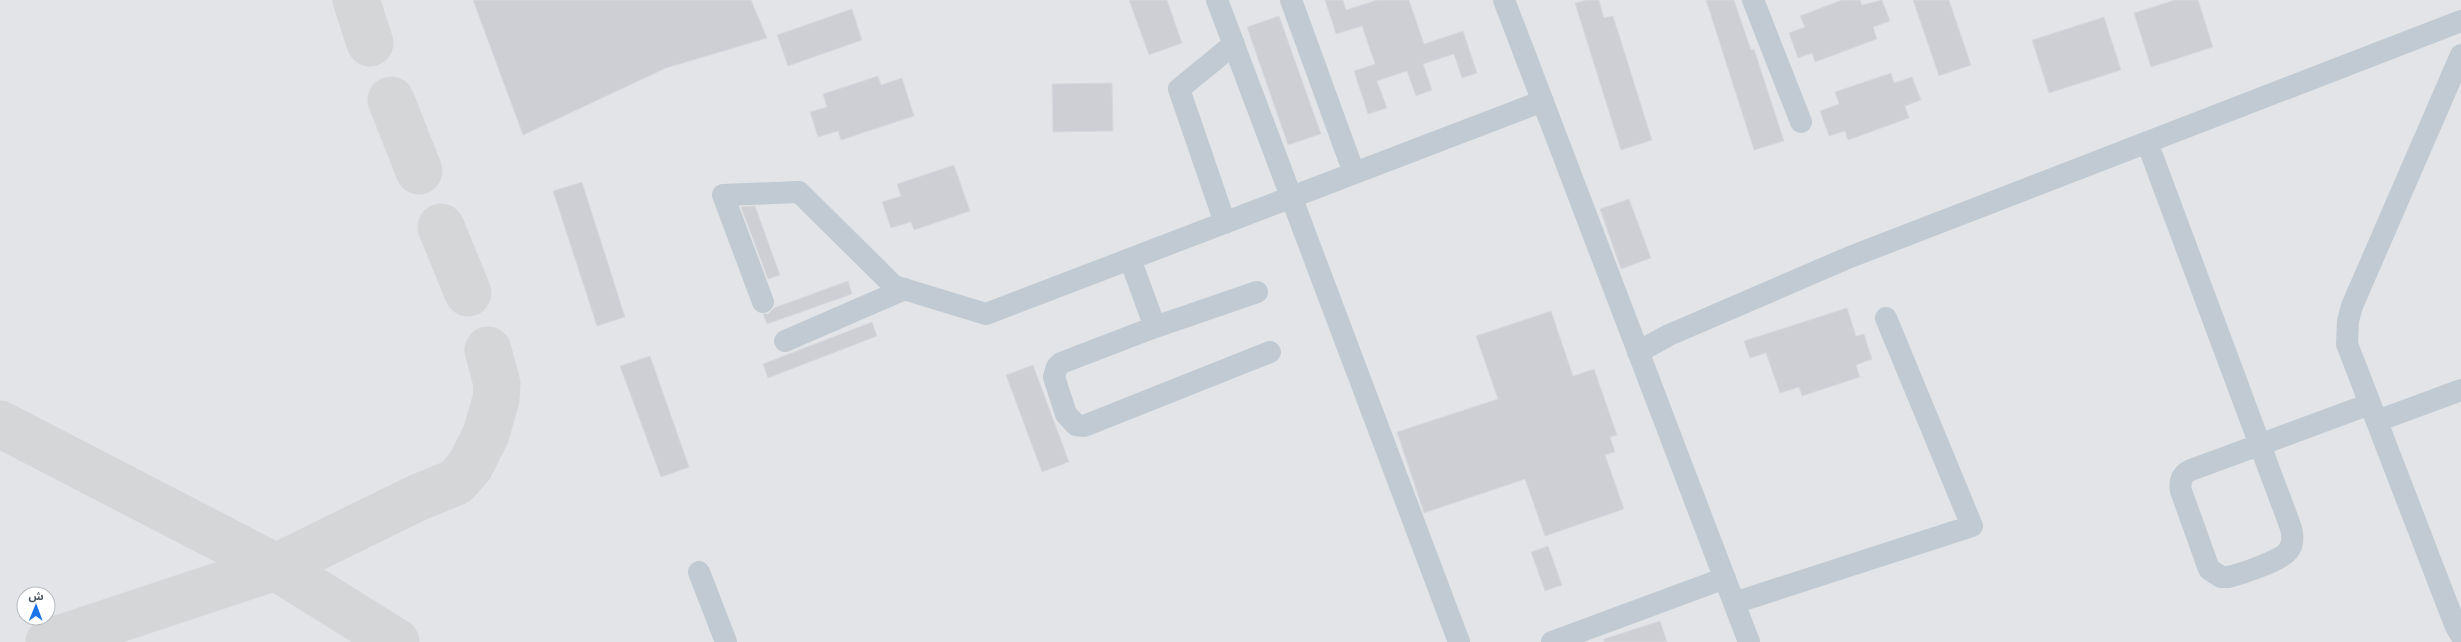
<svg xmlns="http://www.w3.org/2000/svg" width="2461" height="642" font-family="Montserrat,'Noto Sans Arabic',sans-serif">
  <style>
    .airport { fill: #e2e4e7; fill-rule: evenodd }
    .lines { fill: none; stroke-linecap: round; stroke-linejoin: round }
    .taxiway { stroke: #d5d6d8; stroke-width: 47 }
    .building { fill: #cdcfd5; stroke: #d7d9de }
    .minor { stroke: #c1cad2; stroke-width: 22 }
  </style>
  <rect width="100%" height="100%" fill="#f5f3f3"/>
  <path class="airport" d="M0,0h2461v642h-2461zM24,594h24v24h-24z"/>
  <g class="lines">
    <path class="taxiway" d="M356,0l14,43
      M391,100l28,71
      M441,227l27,66
      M0,424l276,143 120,75
      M49,642l227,-75 143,-70 37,-15 14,-16 16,-32 10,-35 1,-15 -9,-34"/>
  </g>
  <path class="building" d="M473,0h278l16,38 -101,30 -143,67z
    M1129,0h38l15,43 -33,12z
    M1325,0h18l3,10 31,-10h32l15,44 39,-13 14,42 -15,5 -8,-24 -31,10 9,26 -16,6 -9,-25 -30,10 10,27 -19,6 -14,-43 21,-7 -13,-38 -26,8z
    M1587,0h12l5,18 9,-2 39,124 -31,10 -46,-147z
    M1706,0h28l17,50 3,-1 30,92 -30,9z
    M1842,0h18l2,5 20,-5 8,21 -17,6 4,12 -62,23 -3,-9 -14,5 -9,-25 16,-6 -5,-11z
    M1913,0h36l22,65 -32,11z
    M2175,0h23l15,47 -62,20 -17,-54z
    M852,9l10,31 -74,26 -11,-31z
    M1279,16l42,118 -33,11 -41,-118z
    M2104,17l17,53 -72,23 -17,-53z
    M1891,73l3,10 18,-6 9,23 -16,6 4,12 -61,22 -3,-9 -16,5 -9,-25 19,-7 -4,-12z
    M878,76l3,9 21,-7 12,38 -73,24 -3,-9 -20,6 -8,-25 17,-5 -4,-13z
    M1112,83l1,48 -60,1 -1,-48z
    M954,165l16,46 -56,19 -3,-8 -20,6 -9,-26 19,-6 -4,-12z
    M582,182l43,135 -28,9 -44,-135z
    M1629,199l22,59 -30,11 -21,-60z
    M755,206l25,69 -12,4 -27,-72z
    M848,281l4,13 -85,30 -4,-10h5l6,-6z
    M1847,308l9,28 8,-2 8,25 -16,6 4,12 -58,19 -3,-9 -19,6 -14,-40 -16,5 -6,-17z
    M1551,311l22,65 21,-7 23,66 -7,2 5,15 -10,3 19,54 -79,27 -20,-57 -101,34 -27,-81 101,-33 -22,-63z
    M872,322l5,14 -109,42 -5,-14z
    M650,356l39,111 -28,10 -41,-111z
    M1033,365l36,97 -27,10 -36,-97z
    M1548,546l14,39 -17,6 -14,-39z
    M1660,621l7,21h-63v-3z"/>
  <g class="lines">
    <path class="minor" d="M1217,0l242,642
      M1291,0l63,173
      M1504,0l245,642
      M1753,0l48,122
      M2461,55l-109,251 -4,15 -1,23 109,283 5,8
      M2147,142l144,386c2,8 3,16 -3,23 -8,10 -47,23 -60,26h-7l-12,-8 -28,-78c-2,-10 1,-17 10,-21l179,-66
      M1225,223l-46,-134 55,-45
      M1130,259l25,68
      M1257,292l-102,35 -94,36 -4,4 -3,10 12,37 10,11 8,1 186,-74
      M763,302l-40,-107 76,-3 95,94 92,28 557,-213
      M785,341l120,-52
      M1638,352l31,-17 181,-78 611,-236
      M2377,421l84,-31
      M699,572l27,70
      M1734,603l238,-77 -86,-208
      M1552,642l173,-64"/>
  </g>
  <g transform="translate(36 606) rotate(1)"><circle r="19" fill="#ffffff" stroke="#b7bbc0"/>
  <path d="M0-3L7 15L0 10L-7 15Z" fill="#1a73e8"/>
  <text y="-6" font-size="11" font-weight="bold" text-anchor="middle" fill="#4a5661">ش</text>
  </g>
</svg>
